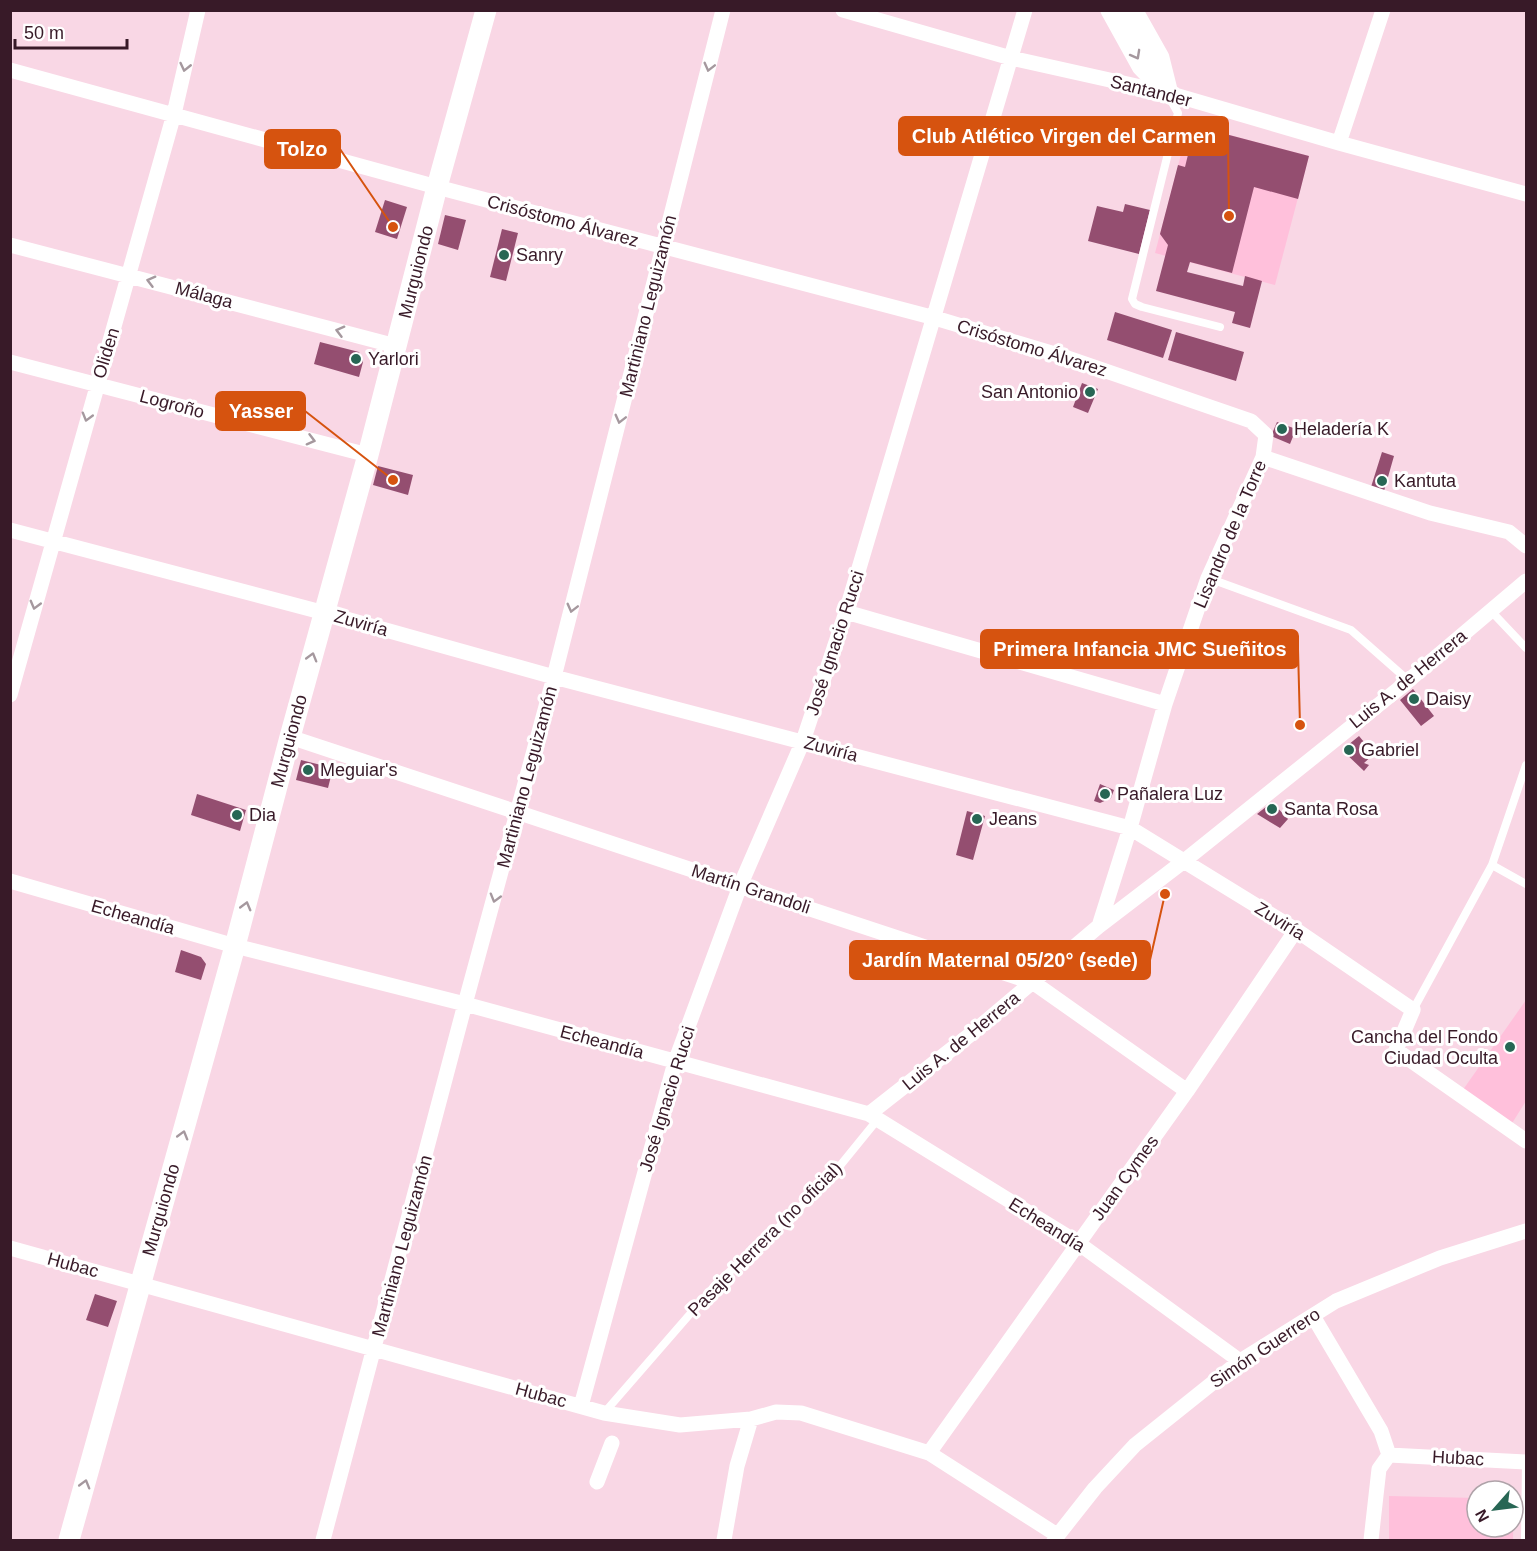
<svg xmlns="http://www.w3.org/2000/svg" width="1537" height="1551" font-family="Helvetica,sans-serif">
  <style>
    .green { fill: #ffc0db }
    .building { fill: #944e70 }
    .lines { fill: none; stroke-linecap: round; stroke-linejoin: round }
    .lane { stroke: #fff; stroke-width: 8 }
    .street { stroke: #fff; stroke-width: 15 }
    .secondary { stroke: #fff; stroke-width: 21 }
    .oneway { stroke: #a5989e }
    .poi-dot { fill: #276654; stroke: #fff; stroke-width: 2 }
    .labels { text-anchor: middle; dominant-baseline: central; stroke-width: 6; stroke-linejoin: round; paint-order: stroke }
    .street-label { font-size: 18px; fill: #381a28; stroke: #fff }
    .poi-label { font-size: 18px; fill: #381a28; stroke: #fff; text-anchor: start }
    .leader { fill: none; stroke: #d6530f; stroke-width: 2 }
    .callout-dot { fill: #d6530f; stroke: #fff; stroke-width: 2 }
    .callout { fill: #d6530f; stroke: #d6530f; stroke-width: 2 }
    .callout-label { font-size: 20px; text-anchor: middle; font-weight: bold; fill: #fff }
  </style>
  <rect width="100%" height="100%" fill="#f9d7e5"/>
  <path class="green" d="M1189,124l120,32 -34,129 -120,-32z
    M1526,1000v101l-17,27 -49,-34z
    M1389,1496l88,2v29h36l1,-29 -1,42h-124z"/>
  <path class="building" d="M1195,126l114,30 -11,43 -44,-12 -22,86 -42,-11 -3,10 56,14 2,-10 17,5 -12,47 -18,-5 3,-11 -79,-21 12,-46 -8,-11 18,-69 7,2z
    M385,200l22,7 -10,32 -22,-7z
    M1125,204l25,6 -11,44 -51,-13 9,-35 26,6z
    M445,215l21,5 -8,30 -20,-6z
    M502,229l16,4 -12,48 -16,-4z
    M1115,312l57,18 -9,28 -56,-18z
    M1176,332l68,20 -8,29 -68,-21z
    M320,342l39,10 4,10 -4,15 -45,-13z
    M1082,383l16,6 -10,24 -15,-6z
    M1277,422l19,7 -6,15 -19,-8z
    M1382,452l12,4 -10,35 -13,-4z
    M378,466l35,9 -5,20 -35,-10z
    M1413,689l21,27 -13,10 -21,-26z
    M1359,736l15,18 -10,9 5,2 -5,6 -22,-21z
    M301,760l32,8 -5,20 -32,-8z
    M1100,784l14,6 -3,8 -11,5 -6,-2z
    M197,794l49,16 -6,21 -49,-16z
    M1272,802l16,17 -8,9 -23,-14z
    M967,811l18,5 -12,44 -17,-5z
    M181,950l20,7 5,7 -5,16 -26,-8z
    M95,1294l22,7 -9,26 -22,-7z"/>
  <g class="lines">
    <path class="lane" d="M1168,95l10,18 -46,186 3,5 7,3 78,20
      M1208,578l143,52 58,51
      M1491,611l35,37
      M1492,865l34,-100
      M1413,1010l79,-145 34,19
      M604,1413l113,-130 71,-64 42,-41 48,-59
      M1525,1540l1,-78"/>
    <path class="street" d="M843,10l168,48 157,35 171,50 187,51
      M10,70l427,117 498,131 133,40 183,63 15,14 -3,22 -55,121 -43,126 -35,124 -31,98
      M1339,143l44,-133
      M10,245l386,101
      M10,362l358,93
      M1263,457l167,56 79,19 17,14
      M10,530l315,83 229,64 576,151 166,102 117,80 -17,40 130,91
      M846,612l319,92
      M10,695l164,-581 24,-104
      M290,737l744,246 153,108
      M10,881l225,65 230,58 404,110 209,129 162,118
      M869,1114l102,-80 128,-108 85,-65 218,-175 124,-105
      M10,1248l594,165 76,12 71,-6 25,-7 25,1 128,40 128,82
      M1313,1316l68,115 8,24
      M581,1406l94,-344 65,-176 63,-145 43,-129 179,-602
      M929,1453l258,-362 109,-161
      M1389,1455l137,7
      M597,1482l15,-39
      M323,1540l142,-536 89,-327 169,-667
      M724,1540l13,-74 14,-47
      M1054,1540l41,-52 40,-43 105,-84 96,-60 104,-43 86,-27
      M1371,1540l8,-71 10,-14"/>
    <path class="secondary" d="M1111,10l31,56 26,27
      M1132,10l27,48 8,32
      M69,1540l166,-594 55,-209 78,-282 69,-268 49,-177"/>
  </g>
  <defs><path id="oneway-chevron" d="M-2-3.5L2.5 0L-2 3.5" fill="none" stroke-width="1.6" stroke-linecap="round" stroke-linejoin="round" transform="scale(1.5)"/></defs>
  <g class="oneway">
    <use href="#oneway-chevron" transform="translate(1136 55) rotate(61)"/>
    <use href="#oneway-chevron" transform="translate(185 67) rotate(103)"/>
    <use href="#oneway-chevron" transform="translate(709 67) rotate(104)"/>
    <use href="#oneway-chevron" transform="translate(151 281) rotate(-165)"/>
    <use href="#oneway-chevron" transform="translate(340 331) rotate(-165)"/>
    <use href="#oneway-chevron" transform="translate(87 417) rotate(106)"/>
    <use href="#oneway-chevron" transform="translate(620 419) rotate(104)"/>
    <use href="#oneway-chevron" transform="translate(311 440) rotate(15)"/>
    <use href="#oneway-chevron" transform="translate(35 605) rotate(105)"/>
    <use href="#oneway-chevron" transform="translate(572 608) rotate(104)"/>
    <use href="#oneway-chevron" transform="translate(312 657) rotate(-74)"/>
    <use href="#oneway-chevron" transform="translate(495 898) rotate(106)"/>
    <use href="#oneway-chevron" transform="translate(246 906) rotate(-75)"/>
    <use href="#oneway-chevron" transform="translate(183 1135) rotate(-74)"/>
    <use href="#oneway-chevron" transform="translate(85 1484) rotate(-74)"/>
  </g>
  <g class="poi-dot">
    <circle cx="504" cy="255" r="6"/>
    <circle cx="356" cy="359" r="6"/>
    <circle cx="1090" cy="392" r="6"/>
    <circle cx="1282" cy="429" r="6"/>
    <circle cx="1382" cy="481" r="6"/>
    <circle cx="1414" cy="699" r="6"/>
    <circle cx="1349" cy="750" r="6"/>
    <circle cx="308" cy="770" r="6"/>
    <circle cx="1105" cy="794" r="6"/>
    <circle cx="1272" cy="809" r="6"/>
    <circle cx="237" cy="815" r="6"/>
    <circle cx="977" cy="819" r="6"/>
    <circle cx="1510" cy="1047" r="6"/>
  </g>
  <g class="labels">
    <g class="street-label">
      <text transform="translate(1151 91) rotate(14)">Santander</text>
      <text transform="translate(563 221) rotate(15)">Crisóstomo Álvarez</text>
      <text transform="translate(416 272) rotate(-76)">Murguiondo</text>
      <text transform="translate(204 295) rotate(15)">Málaga</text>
      <text transform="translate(648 306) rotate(-76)">Martiniano Leguizamón</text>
      <text transform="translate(1032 348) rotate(17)">Crisóstomo Álvarez</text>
      <text transform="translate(106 353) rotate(-73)">Oliden</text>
      <text transform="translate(172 404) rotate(15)">Logroño</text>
      <text transform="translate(1230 534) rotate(-67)">Lisandro de la Torre</text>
      <text transform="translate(361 623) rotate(16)">Zuviría</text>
      <text transform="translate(835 643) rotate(-72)">José Ignacio Rucci</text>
      <text transform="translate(1408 679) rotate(-39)">Luis A. de Herrera</text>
      <text transform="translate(289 741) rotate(-75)">Murguiondo</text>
      <text transform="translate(831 749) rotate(15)">Zuviría</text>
      <text transform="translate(527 777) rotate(-75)">Martiniano Leguizamón</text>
      <text transform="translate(751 889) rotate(18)">Martín Grandoli</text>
      <text transform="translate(133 917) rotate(16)">Echeandía</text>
      <text transform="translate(1280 921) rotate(32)">Zuviría</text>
      <text transform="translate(961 1041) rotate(-39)">Luis A. de Herrera</text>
      <text transform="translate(602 1042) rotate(15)">Echeandía</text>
      <text transform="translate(667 1099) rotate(-73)">José Ignacio Rucci</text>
      <text transform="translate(1125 1178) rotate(-54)">Juan Cymes</text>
      <text transform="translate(161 1210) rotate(-74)">Murguiondo</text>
      <text transform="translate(1047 1225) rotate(32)">Echeandía</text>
      <text transform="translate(765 1239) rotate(-45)">Pasaje Herrera (no oficial)</text>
      <text transform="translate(402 1246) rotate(-75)">Martiniano Leguizamón</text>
      <text transform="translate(73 1265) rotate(15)">Hubac</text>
      <text transform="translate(1265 1348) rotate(-34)">Simón Guerrero</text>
      <text transform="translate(541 1395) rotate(15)">Hubac</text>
      <text transform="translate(1458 1458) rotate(3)">Hubac</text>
    </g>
    <g class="poi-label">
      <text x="516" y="255">Sanry</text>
      <text x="368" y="359">Yarlori</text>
      <text x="1078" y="392" text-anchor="end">San Antonio</text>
      <text x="1294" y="429">Heladería K</text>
      <text x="1394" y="481">Kantuta</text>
      <text x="1426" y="699">Daisy</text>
      <text x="1361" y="750">Gabriel</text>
      <text x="320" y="770">Meguiar's</text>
      <text x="1117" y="794">Pañalera Luz</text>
      <text x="1284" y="809">Santa Rosa</text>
      <text x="249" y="815">Dia</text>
      <text x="989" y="819">Jeans</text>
      <text x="1498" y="1037" text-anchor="end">Cancha del Fondo<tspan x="1498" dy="21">Ciudad Oculta</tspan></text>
    </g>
  </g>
  <path class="leader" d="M1229 216L1228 136M393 227L340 149M393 480L305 411M1300 725L1298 649M1165 894L1150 960"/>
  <g class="callout-dot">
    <circle cx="1229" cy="216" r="6"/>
    <circle cx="393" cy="227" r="6"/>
    <circle cx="393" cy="480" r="6"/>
    <circle cx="1300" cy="725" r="6"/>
    <circle cx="1165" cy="894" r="6"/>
  </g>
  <g class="callout">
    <rect x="899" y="117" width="329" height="38" rx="6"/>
    <rect x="265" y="130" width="75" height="38" rx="6"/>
    <rect x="216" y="392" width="89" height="38" rx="6"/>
    <rect x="981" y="630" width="317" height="38" rx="6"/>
    <rect x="850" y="941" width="300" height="38" rx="6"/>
  </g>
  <g class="callout-label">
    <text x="1064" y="143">Club Atlético Virgen del Carmen</text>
    <text x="302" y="156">Tolzo</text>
    <text x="261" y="418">Yasser</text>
    <text x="1140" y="656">Primera Infancia JMC Sueñitos</text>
    <text x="1000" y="967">Jardín Maternal 05/20° (sede)</text>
  </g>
  <rect width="1537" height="1551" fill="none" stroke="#381a28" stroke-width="24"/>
  <g transform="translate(1495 1509) rotate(242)"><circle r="28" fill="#ffffff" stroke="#afa3a9" stroke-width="1.5"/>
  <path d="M0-4.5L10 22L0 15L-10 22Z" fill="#276654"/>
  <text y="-9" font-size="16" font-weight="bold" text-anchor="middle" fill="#381a28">N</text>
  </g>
  <path d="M15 39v9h112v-9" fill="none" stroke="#381a28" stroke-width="3"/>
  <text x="24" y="39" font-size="18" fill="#381a28" stroke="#ffffff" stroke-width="4.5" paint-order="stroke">50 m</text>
</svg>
